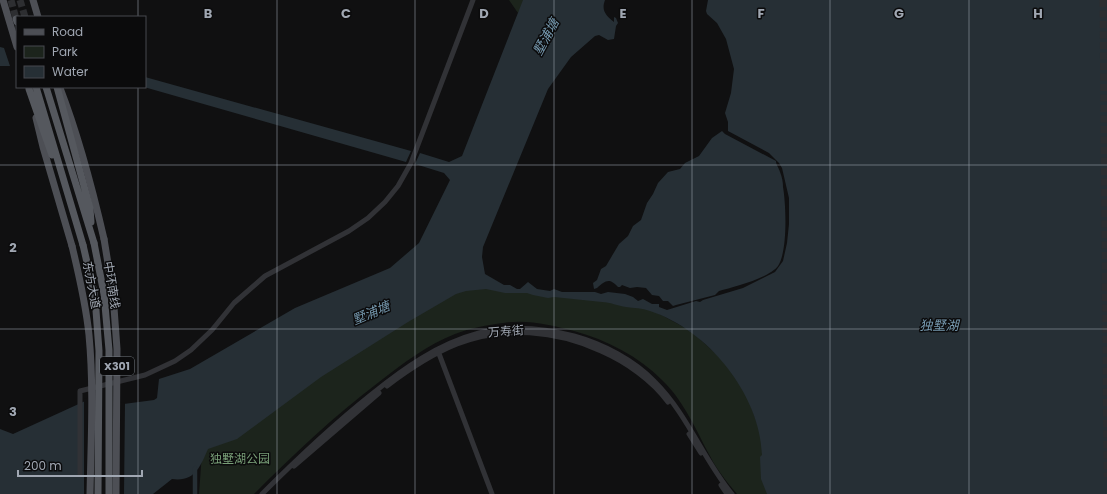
<svg xmlns="http://www.w3.org/2000/svg" width="1107" height="494" font-family="Poppins,'Noto Sans SC',sans-serif">
  <style>
    .green { fill: #1c241c }
    .water { fill: #262f35 }
    .pier { fill: #101011 }
    .lines { fill: none; stroke-linecap: round; stroke-linejoin: round }
    .canal { stroke: #262f35; stroke-width: 4.5 }
    .primary-tunnel { stroke: #2d2e31; stroke-width: 7; stroke-dasharray: 7 3.5; stroke-linecap: butt }
    .trunk-tunnel { stroke: #2d2e31; stroke-width: 7; stroke-dasharray: 7 3.5; stroke-linecap: butt }
    .tertiary { stroke: #313236; stroke-width: 5 }
    .primary { stroke: #4d4f55; stroke-width: 7 }
    .trunk { stroke: #55585e; stroke-width: 7 }
    .primary-bridge { stroke: #4d4f55; stroke-width: 7 }
    .trunk-bridge { stroke: #55585e; stroke-width: 7 }
    .grid { fill: none; stroke: #a0a7b2; stroke-width: 1; stroke-opacity: 0.55 }
    .labels { text-anchor: middle; dominant-baseline: central; stroke-width: 3; stroke-linejoin: round; paint-order: stroke }
    .shield { fill: #0b0b0c; stroke: #737880; stroke-width: 1 }
    .shield-label { font-size: 11px; font-weight: bold; fill: #a0a7b2 }
    .street-label { font-size: 12px; fill: #a0a7b2; stroke: #0b0b0c }
    .park-label { font-size: 12px; fill: #789e77; stroke: #0b0b0c }
    .water-label { font-size: 13px; font-style: italic; fill: #7699af; stroke: #0b0b0c }
    .grid-label { font-size: 13px; text-anchor: middle; font-weight: bold; fill: #a0a7b2; stroke: #0b0b0c; stroke-width: 3; stroke-linejoin: round; paint-order: stroke }
  </style>
  <rect width="100%" height="100%" fill="#101011"/>
  <path class="green" d="M509,0h18l-9,13z
    M471,281l36,9 92,10 53,10 39,21 37,34 17,25 16,44 9,60h-33c-10,-12 -20,-24 -27,-38 -14,-26 -26,-55 -48,-76 -24,-24 -55,-40 -88,-49 -22,-6 -48,-12 -71,-8 -15,2 -33,5 -48,11 -28,11 -53,30 -76,48 -45,34 -85,72 -125,112h-55l4,-55z"/>
  <path class="water" d="M523,0h82c-4,11 1,15 9,22v-5l2,1 2,5 -2,3 -2,13 -6,1 -9,-5 -4,1 -24,21 -23,32 -65,158 -1,10 3,17 19,11h6l7,4h3l8,-7 9,7 13,2 4,-2 8,3h33l6,2 7,-2 17,2 8,3 5,4 5,-2 9,5h7v3l8,3 29,-9 4,1 3,-2 40,-12 32,-16 8,-11 4,-18 2,-19v-26l-7,-30 -3,-5 -10,-10 -41,-22v-9l-3,-9 6,-20 3,-24 -8,-30 -9,-16 -10,-9 -1,-3 2,-11h399v494h-340l-6,-15 -1,-22 2,-2c-2,-61 -54,-125 -112,-144 -8,-3 -16,-3 -24,-4 -8,-1 -16,-5 -24,-5 -16,-2 -32,-3 -48,-5l-6,1 -15,-3 -6,-2h-22l-19,-4 -20,2 -10,3 -48,28 -87,55 -84,62 -29,10c-8,18 -13,33 -36,30l-19,15h-153v-65l13,5 81,-37 -2,24 19,1 5,-17 38,-5 3,-2 2,-19 31,-10 105,-61 95,-40 29,-25 31,-63 -6,-7 -29,-9 5,-11 29,9 13,-6z
    M0,47l4,1 6,18h-10z
    M145,77l266,74 -5,11 -262,-75z
    M722,131l3,3 51,27c0,4 3,7 4,11 2,5 3,10 3,15 3,17 5,64 -5,79 -9,12 -44,21 -59,25l-4,4 -39,10 -3,1 -5,-5h-5l-4,-5 -7,-1 -6,-7 -9,-1 -7,1 -8,-3 -2,2h-2c-9,-10 -13,-6 -21,1l-3,1 -1,-6 4,-3 4,-11 5,-3 13,-22 9,-8 5,-10 8,-6 6,-17 6,-9 5,-11 10,-11 12,-3 5,-6 14,-7 13,-18z"/>
  <path class="pier" d="M93,395l1,25h15l6,-16 10,-2 -1,92h-40v-95z"/>
  <g class="lines">
    <path class="canal" d="M195,494v-26"/>
    <path class="primary-tunnel" d="M1103,0l4,477"/>
    <path class="trunk-tunnel" d="M11,0l5,19
      M20,0l5,17"/>
    <path class="tertiary" d="M438,351l54,143
      M387,386c21,-16 45,-32 70,-42 48,-18 98,-14 144,7 25,11 51,29 67,51
      M689,434l12,19
      M294,466l85,-73
      M80,474v-83l65,-16 30,-14 16,-11 21,-20 22,-27 31,-27 84,-45 19,-13 17,-16 13,-16 13,-23 62,-163
      M721,485l6,9
      M262,494c35,-35 71,-69 110,-100 32,-26 66,-50 107,-61 31,-8 65,-5 95,3 29,8 60,24 81,46 33,33 48,77 77,112"/>
    <path class="primary" d="M3,0l14,47
      M33,0l5,17
      M60,88c19,49 32,99 44,151
      M36,118l7,29 29,99"/>
    <path class="trunk" d="M16,19l1,3
      M36,87l47,158
      M46,87l48,156
      M57,87l33,121 1,14
      M29,89l23,66"/>
    <path class="primary-bridge" d="M104,239l9,55 4,55 -1,145
      M72,246c7,29 14,59 17,89 5,53 2,106 1,159"/>
    <path class="trunk-bridge" d="M94,243l10,51 5,56v144
      M83,245l12,52 4,54 -1,143"/>
  </g>
  <path class="grid" d="M138,0v17M277,0v494M415,0v494M554,0v494M692,0v494M830,0v494M969,0v494M138,87v407M0,165h1107M0,329h1107"/>
  <g class="labels">
    <rect class="shield" x="100" y="357" width="34" height="18" rx="3"/>
    <g class="shield-label">
      <text x="117" y="366">X301</text>
    </g>
    <g class="street-label">
      <text transform="translate(92 285) rotate(79)">东方大道</text>
      <text transform="translate(112 285) rotate(81)">中环南线</text>
      <text transform="translate(506 331) rotate(-4)">万寿街</text>
    </g>
    <g class="park-label">
      <text x="240" y="458">独墅湖公园</text>
    </g>
    <g class="water-label">
      <text transform="translate(546 37) rotate(-62)">墅浦塘</text>
      <text transform="translate(371 313) rotate(-23)">墅浦塘</text>
      <text x="939" y="325">独墅湖</text>
    </g>
  </g>
  <g class="grid-label">
    <text x="208" y="18">B</text>
    <text x="346" y="18">C</text>
    <text x="484" y="18">D</text>
    <text x="623" y="18">E</text>
    <text x="761" y="18">F</text>
    <text x="899" y="18">G</text>
    <text x="1038" y="18">H</text>
    <text x="13" y="252">2</text>
    <text x="13" y="416">3</text>
  </g>
  <rect x="16" y="16" width="130" height="72" fill="#0b0b0c" stroke="#47494e"/>
  <rect x="24" y="29" width="20" height="6" fill="#4d4f55" stroke="#47494e"/>
  <text x="52" y="36" font-size="12" fill="#a0a7b2">Road</text>
  <rect x="24" y="46" width="20" height="12" fill="#1c241c" stroke="#47494e"/>
  <text x="52" y="56" font-size="12" fill="#a0a7b2">Park</text>
  <rect x="24" y="66" width="20" height="12" fill="#262f35" stroke="#47494e"/>
  <text x="52" y="76" font-size="12" fill="#a0a7b2">Water</text>
  <path d="M18 470v6h124v-6" fill="none" stroke="#a0a7b2" stroke-width="2"/>
  <text x="24" y="470" font-size="12" fill="#a0a7b2" stroke="#0b0b0c" stroke-width="3" paint-order="stroke">200 m</text>
</svg>
